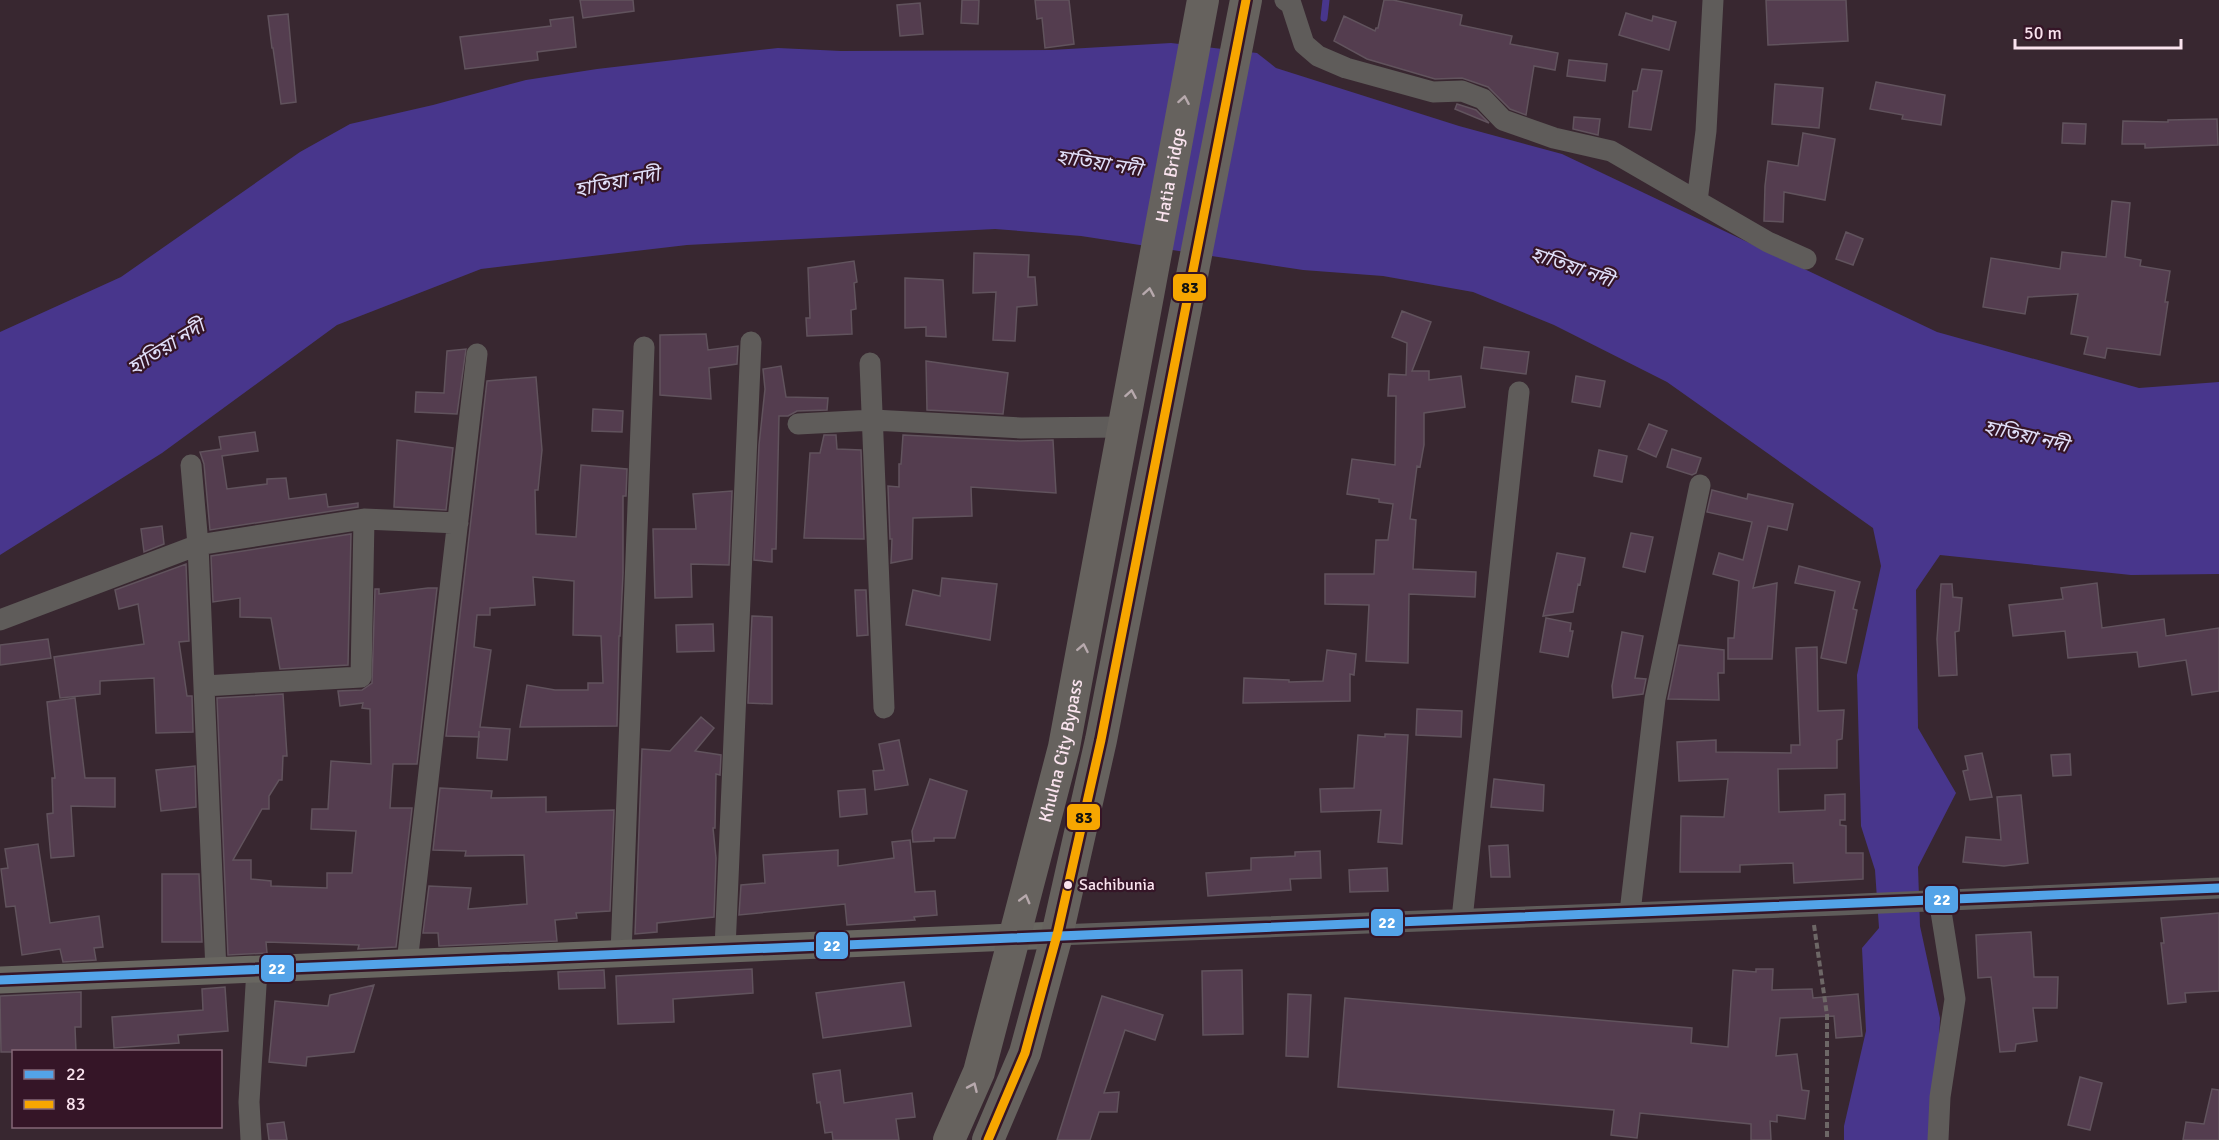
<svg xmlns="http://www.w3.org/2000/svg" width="2219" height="1140" font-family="Signika,'Noto Sans Bengali',sans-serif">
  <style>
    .water { fill: #48368c }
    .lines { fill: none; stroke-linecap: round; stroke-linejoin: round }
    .stream { stroke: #48368c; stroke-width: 7 }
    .building { fill: #543d4f; stroke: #61535d; stroke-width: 1.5 }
    .path { stroke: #6d6766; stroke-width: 4; stroke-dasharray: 6 3; stroke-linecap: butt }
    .minor { stroke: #5f5c5a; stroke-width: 21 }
    .major { stroke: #686660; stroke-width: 27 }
    .highway { stroke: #66625e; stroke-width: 32 }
    .bus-1-casing { stroke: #351527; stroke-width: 14 }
    .bus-2-casing { stroke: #351527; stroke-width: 14 }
    .bus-1 { stroke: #53a3e8; stroke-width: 9 }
    .bus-2 { stroke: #f7a600; stroke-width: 9 }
    .oneway { stroke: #b7a9ad }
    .bus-dot { fill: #fae3ee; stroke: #351527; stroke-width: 2 }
    .labels { text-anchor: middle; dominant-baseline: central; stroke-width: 4.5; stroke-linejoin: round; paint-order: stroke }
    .bus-label { font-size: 16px; fill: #fae3ee; stroke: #351527; text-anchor: start }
    .street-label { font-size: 18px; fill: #fae3ee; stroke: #351527 }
    .water-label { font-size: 20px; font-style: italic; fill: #e0dff9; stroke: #351527 }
    .line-badge { stroke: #351527; stroke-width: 2 }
    .badge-label { font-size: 16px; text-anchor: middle; font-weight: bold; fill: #fff }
    .pale-badge-label { font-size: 16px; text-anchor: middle; font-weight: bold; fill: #111 }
  </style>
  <rect width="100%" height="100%" fill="#382730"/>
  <path class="water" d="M1171,43l86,10 19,15 183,58 103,28 375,178 202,56 80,-6v192l-88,1 -191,-20 -24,35 2,138 38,65 -38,74 2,59 20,92 -6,122h-90v-14l22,-95 -4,-83 17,-20 -4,-58 -14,-44 -4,-151 24,-109 -8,-38 -206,-146 -113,-57 -81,-33 -90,-16 -80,-6 -222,-34 -86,-7 -308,16 -206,24 -144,56 -175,128 -162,102v-223l121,-55 179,-125 50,-28 83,-19 93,-25 71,-11 181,-21 63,3 210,-1z"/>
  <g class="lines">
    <path class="stream" d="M1324,18l2,-18"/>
  </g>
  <path class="building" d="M580,0h53l1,11 -51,7z
    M962,0h17l-1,24 -17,-1z
    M1035,0h34l5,44 -29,4 -3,-30 -5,1z
    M1384,0h9l69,15 -2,10 52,11 -2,8 48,9 -3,17 -21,-4 -8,49 -16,-6 -22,-22 -26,-9 -27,1 -68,-20 -33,-18 10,-25 31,15 1,-3h2z
    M1766,0h80l2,41 -80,4z
    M920,3l3,31 -23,2 -3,-31z
    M1626,13l26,8 1,-5 23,6 -7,28 -50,-15z
    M288,14l8,88 -15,2 -8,-56h-1l-4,-32z
    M573,17l3,30 -39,5 1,8 -73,9 -5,-32 91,-11 -1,-6z
    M1569,60l38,4 -2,17 -38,-5z
    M1642,69l20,2 -11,59 -22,-3 4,-36h4z
    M1876,82l69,13 -4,30 -39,-6 1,-4 -33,-6z
    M1775,84l48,4 -4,40 -47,-4z
    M1457,104l19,6 13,13 -34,-14z
    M1574,117l26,2 -2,16 -25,-6z
    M2217,119l1,26 -73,3v-4h-23l1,-23 45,1v-2z
    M2063,123l23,1 -1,20 -23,-1z
    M1803,133l32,6 -10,61 -41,-8 -1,30 -19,-1 1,-35 3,-25 30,5z
    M2112,201l18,2 -5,54 16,3 -1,6 30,5 -5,31h3l-8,53 -53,-7 -2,10 -21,-4 4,-17 -17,-3 7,-40 -50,3 -3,17 -42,-7 8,-49 69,11 2,-17 44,5z
    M1846,232l17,7 -10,26 -17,-6z
    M974,253l55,2 -1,22h7l2,28 -20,2 -2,34 -22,-1 3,-48 -23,1z
    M854,261l3,21 -3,1 2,26 -5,1 1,24 -45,2 -1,-18h4l-2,-50z
    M905,278l38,2 3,57 -20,-1v-9l-21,1z
    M1402,311l29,11 -19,49h17v9l32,-4 4,31 -41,6v32l-4,22 -3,-1 -7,53 6,1 -3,49 63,3 -1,25 -66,-3 -1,69 -42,-2 3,-56 -44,-1v-30h49l2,-34h12l5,-36 -14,-2v-3l-32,-5 5,-35 43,6 1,-69h-8l1,-22 17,1 1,-32 -15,-6z
    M706,334l2,16 30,-4 -1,18 -28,4 2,31 -51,-4v-60z
    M1484,347l45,5 -3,22 -45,-6z
    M466,349l-9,65 -42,-2 1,-20 28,1 3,-42z
    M926,361l82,12 -5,41 -76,-4z
    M781,366l5,31 42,1 -1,12 -30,1 -9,5h-9l-3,133h-4v13l-18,-2 5,-115 6,-56 -2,-20z
    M1576,376l29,5 -5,26 -28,-5z
    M536,377l6,73 -4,40h-3l1,44 40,3 5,-72 46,4 -1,27h-3v77l-3,63h-1l-2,90 -97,1 7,-42 28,5h33v-7h15l-2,-47 -28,-1 1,-54 -41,-4 2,28 -45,3v7h-13l-3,32 17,3 -11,77 30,2 -3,31 -30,-2 2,-27v6l-33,-1 41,-355z
    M593,409l30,2 -1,21 -30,-1z
    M1649,424l18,7 -11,26 -18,-8z
    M255,432l3,19 -36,5 5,33 40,-5v-5l19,-1 3,21 37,-5 2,13 30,-4v4l-148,23 -6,-66 -4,-12 21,-3 -2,-12z
    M824,435h12l1,14 24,1 3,89 -60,-1 6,-85h10z
    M903,435l117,6 33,-1 3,53 -85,-6 1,29 -59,2 -1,41 -21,4 1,-24h-2l-2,-53 11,1v-23h2z
    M397,440l56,8 -7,62 -52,-3z
    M1672,449l29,9 -5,15 -4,2 -25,-8z
    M1599,450l28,6 -5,26 -28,-6z
    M1712,490l35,9 1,-5 45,10 -6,26 -19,-4 -15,62 24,-5 -5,76h-44v-21h6l5,-57 -26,-7 6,-21 24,7 9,-38 -45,-10z
    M732,491l-3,74 -38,-1 1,33 -37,1 -2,-69h43l-3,-35z
    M162,526l2,18 -20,8 -3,-23z
    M1631,533l22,4 -8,35 -22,-5z
    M351,534l-3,131 -68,4 -9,-51 -31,-1v-19l-27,4 -2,-46z
    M1557,553l28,5 -5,27 -2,-1 -5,28 -30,4z
    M186,564l3,77 -10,1 8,54h5l1,36 -37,1 -2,-55 -54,3v13l-40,4 -6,-41 90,-13 -6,-40 -19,5 -4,-19z
    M1799,566l61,16 -7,27 4,1 -11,53 -25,-5 14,-67 -40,-8z
    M942,578l55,6 -7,56 -84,-15 7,-35 27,6z
    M2097,583l5,45 62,-9 2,17 53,-8v63l-27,4 -6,-35 -47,7 -2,-15 -69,6 -3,-27 -52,5 -4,-31 54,-6 -2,-11z
    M1941,584h11l1,13 9,1 -3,33 -4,1 2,43 -18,1 -2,-37z
    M428,588h9l-20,176h-24l-3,44h22l-16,139 -38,2 1,-4 -93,-3 1,11 -39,2 -11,-257 66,-4 4,62h-4l-1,24h-3l-10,16v13h-7l-29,51h18v19l20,2v5l56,2v-15h25l4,-42 -45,-2 1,-20h16l3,-48 40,3 -1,-55 -8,-1 1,-5 -23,3 -2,-15 24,-1 10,-7 3,-94h4v5z
    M855,590h11l2,45 -11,1z
    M752,616l20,1v87l-24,-1z
    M1546,618l25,5 -1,8h3l-5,26 -28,-5z
    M713,624l1,27 -37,1 -1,-27z
    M1622,632l21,4 -8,42 11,1 -3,15 -30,4 -1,-12z
    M48,639l3,19 -51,7v-20z
    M1679,645l45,5v23h-6l1,27 -51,-1z
    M1817,647l1,64 26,-1 -2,29 -5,1v28l-59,1 1,43 46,-2v-15l20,-1v26h-5v5l6,1v27h17v26l-69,4 -1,-20 -53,2v7h-60l1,-56 43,1 4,-38 -49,2 -2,-39 39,-2v12l75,1v-8h9l-4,-97z
    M1327,650l29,4 -2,21 -4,-1v27l-107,2 1,-25 45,2v2l34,-1z
    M75,698l10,80h30v29l-44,-1 3,50 -23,2 -4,-44 6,-1 -1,-35h3l-8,-76z
    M1417,709l45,2 -1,26 -45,-2z
    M701,717l13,11 -19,23 26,4 -1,20 -4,-1 -1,54h-2l3,30 -2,59 -57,6v9l-22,2 7,-185 28,2z
    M1385,734l23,1 -6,109 -24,-2 3,-32 -60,2 -1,-23 34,-1 4,-53 27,2z
    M899,740l9,45 -33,5 -2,-19 11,-1 -5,-26z
    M1982,753l10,44 -22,3 -7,-29 5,-1 -3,-14z
    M2070,754l1,21 -18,1 -2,-21z
    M195,766l1,41 -35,4 -5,-41z
    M930,779l37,12 -12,47h-21v3l-21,1 -1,-11z
    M1494,779l50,6 -1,26 -52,-4z
    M440,788l52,3 -1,7 55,-1v15l68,-2 -4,101 -34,2 1,5 -22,2 2,21 -118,5 -1,-13h-15l6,-47 42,2 -3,21 59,-5 -3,-49 -59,1 1,-5 -33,-1z
    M865,789l2,25 -27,3 -2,-26z
    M2021,795l7,68 -24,3 -41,-4 3,-25 35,3 -4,-43z
    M910,840l5,52 20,-1 2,24 -23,2 1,3 -68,5 -2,-21 -106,11 2,-30 24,-2 -2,-28 75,-5v16l56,-8 -2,-16z
    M38,844l12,79 49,-7 4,31 -9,1 2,12 -33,2 -3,-13 -38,6 -7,-49 -9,1 -5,-38 7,-1 -3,-19z
    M1508,845l2,32h-19l-2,-31z
    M1320,851l1,27 -31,1 1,11 -83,6 -2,-23 45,-3v-12l44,-2v-4z
    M1387,868l1,23 -38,1 -1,-22z
    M162,874h37l3,68h-40z
    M2219,913v78l-34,2 1,9 -18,2 -7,-61h3l-3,-25z
    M2031,932l3,45h24l-1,31h-24l4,33 -21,3 -1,7 -15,1 -9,-75 -13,1 -2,-43z
    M752,969l1,24 -80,6 1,23 -56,2 -2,-48z
    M1756,969h17l-1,21 40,-1 1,9 45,-4 4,42 -26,2 -2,-22 -54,2 -4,38 21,-2 5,36 7,1 -4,28 -28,-4v7l-7,-1 1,19h-20v-16l-111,-11 -3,25 -26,-3 3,-25 -276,-23 7,-89 347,30 -1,15 37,4 5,-77 23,2z
    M604,970l1,18 -46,1 -1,-17z
    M1242,970l1,64 -40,1 -1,-64z
    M904,982l7,44 -88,12 -7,-45z
    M374,985l-20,67 -47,5 -1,9 -37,-4 6,-61 53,5 2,-11z
    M225,987l3,44 -50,4 1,8 -65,5 -2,-31 91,-7 -1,-21z
    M81,992v35h-6l1,25h-75l-1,-56z
    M1288,994l23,1 -3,62 -22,-1z
    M1102,996l61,19 -8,25 -30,-10 -21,63 15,-1 -2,20h-18l-9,28h-33z
    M840,1070l4,33 68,-10 3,24 -19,2 3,21h-66l-1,-8 -7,1 -5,-31 -3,1 -4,-29z
    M2080,1077l22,6 -12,47 -22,-5z
    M2212,1089l7,1v50h-36l3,-18 18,2z
    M284,1122l3,18h-18l-2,-16z"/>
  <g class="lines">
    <path class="path" d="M1814,925l13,90v125"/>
    <path class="minor" d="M1285,0l6,4 13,40 14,12 28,12 87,24 29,-1 21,8 20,21 51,18 57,13 157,91 38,17
      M1697,201l9,-70 7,-131
      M870,363l14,345
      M798,424l75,-4 148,8 104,-1
      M191,465l7,80 18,426
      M0,620l198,-75 166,-26 94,4
      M204,686l157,-9 3,-158
      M1630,912l25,-213 45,-214
      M1462,919l57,-527
      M1057,935l781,-30 381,-17
      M725,949l26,-607
      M621,954l23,-607
      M407,963l70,-609
      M251,1140l-2,-38 8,-133
      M1938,1140l2,-43 15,-98 -16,-100"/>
    <path class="major" d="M0,980l1057,-45"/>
    <g class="highway">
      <path id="s1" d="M949,1140l30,-68 85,-325 139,-747"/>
      <path d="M988,1140l37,-87 32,-118 44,-195 145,-740"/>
    </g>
    <defs>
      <path id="bus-1" d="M0,980l2219,-92"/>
      <path id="bus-2" d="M988,1140l37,-87 32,-118 44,-195 145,-740"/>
    </defs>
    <use href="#bus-1" class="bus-1-casing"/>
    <use href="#bus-2" class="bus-2-casing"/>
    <use href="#bus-1" class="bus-1"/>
    <use href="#bus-2" class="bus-2"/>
  </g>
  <defs><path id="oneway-chevron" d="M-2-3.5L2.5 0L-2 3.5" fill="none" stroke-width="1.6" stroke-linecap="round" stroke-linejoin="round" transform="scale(1.5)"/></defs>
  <g class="oneway">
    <use href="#oneway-chevron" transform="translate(1184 100) rotate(-80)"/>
    <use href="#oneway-chevron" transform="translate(1149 292) rotate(-80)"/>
    <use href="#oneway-chevron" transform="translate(1131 394) rotate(-80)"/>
    <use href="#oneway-chevron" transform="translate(1083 648) rotate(-79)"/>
    <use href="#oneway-chevron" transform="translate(1025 899) rotate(-75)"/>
    <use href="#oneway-chevron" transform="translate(973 1087) rotate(-66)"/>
  </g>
  <circle class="bus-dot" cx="1068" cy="885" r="5"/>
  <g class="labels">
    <g class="bus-label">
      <text x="1079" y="885">Sachibunia</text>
    </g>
    <g class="street-label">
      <text stroke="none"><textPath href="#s1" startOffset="992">Hatia Bridge</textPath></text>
      <text stroke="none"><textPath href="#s1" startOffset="406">Khulna City Bypass</textPath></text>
    </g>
    <g class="water-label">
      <text transform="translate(1099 163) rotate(9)">হাতিয়া নদী</text>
      <text transform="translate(617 182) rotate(-11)">হাতিয়া নদী</text>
      <text transform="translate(1572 267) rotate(19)">হাতিয়া নদী</text>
      <text transform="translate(166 347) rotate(-32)">হাতিয়া নদী</text>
      <text transform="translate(2026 436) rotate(13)">হাতিয়া নদী</text>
    </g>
  </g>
  <g class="line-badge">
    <rect x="1172" y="273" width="35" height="29" rx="6" fill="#f7a600"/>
    <rect x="1066" y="803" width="35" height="28" rx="6" fill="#f7a600"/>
    <rect x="1924" y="885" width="35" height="29" rx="6" fill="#53a3e8"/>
    <rect x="1370" y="908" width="34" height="29" rx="6" fill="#53a3e8"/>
    <rect x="815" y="931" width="34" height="29" rx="6" fill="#53a3e8"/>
    <rect x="260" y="954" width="35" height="29" rx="6" fill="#53a3e8"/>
  </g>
  <g class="badge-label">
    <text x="1942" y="905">22</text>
    <text x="1387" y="928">22</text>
    <text x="832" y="951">22</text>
    <text x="277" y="974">22</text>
  </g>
  <g class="pale-badge-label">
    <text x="1190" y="293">83</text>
    <text x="1084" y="823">83</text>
  </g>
  <rect x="12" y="1050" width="210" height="78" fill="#351527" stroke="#846777" stroke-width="1.5"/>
  <rect x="24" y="1070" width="30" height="9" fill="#53a3e8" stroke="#846777" stroke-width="1.5"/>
  <text x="66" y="1080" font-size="18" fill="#fae3ee">22</text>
  <rect x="24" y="1100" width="30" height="9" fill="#f7a600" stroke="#846777" stroke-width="1.5"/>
  <text x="66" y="1110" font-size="18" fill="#fae3ee">83</text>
  <path d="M2015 39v9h166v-9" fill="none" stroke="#fae3ee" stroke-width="3"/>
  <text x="2024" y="39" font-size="18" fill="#fae3ee" stroke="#351527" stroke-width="4.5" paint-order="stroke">50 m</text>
</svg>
